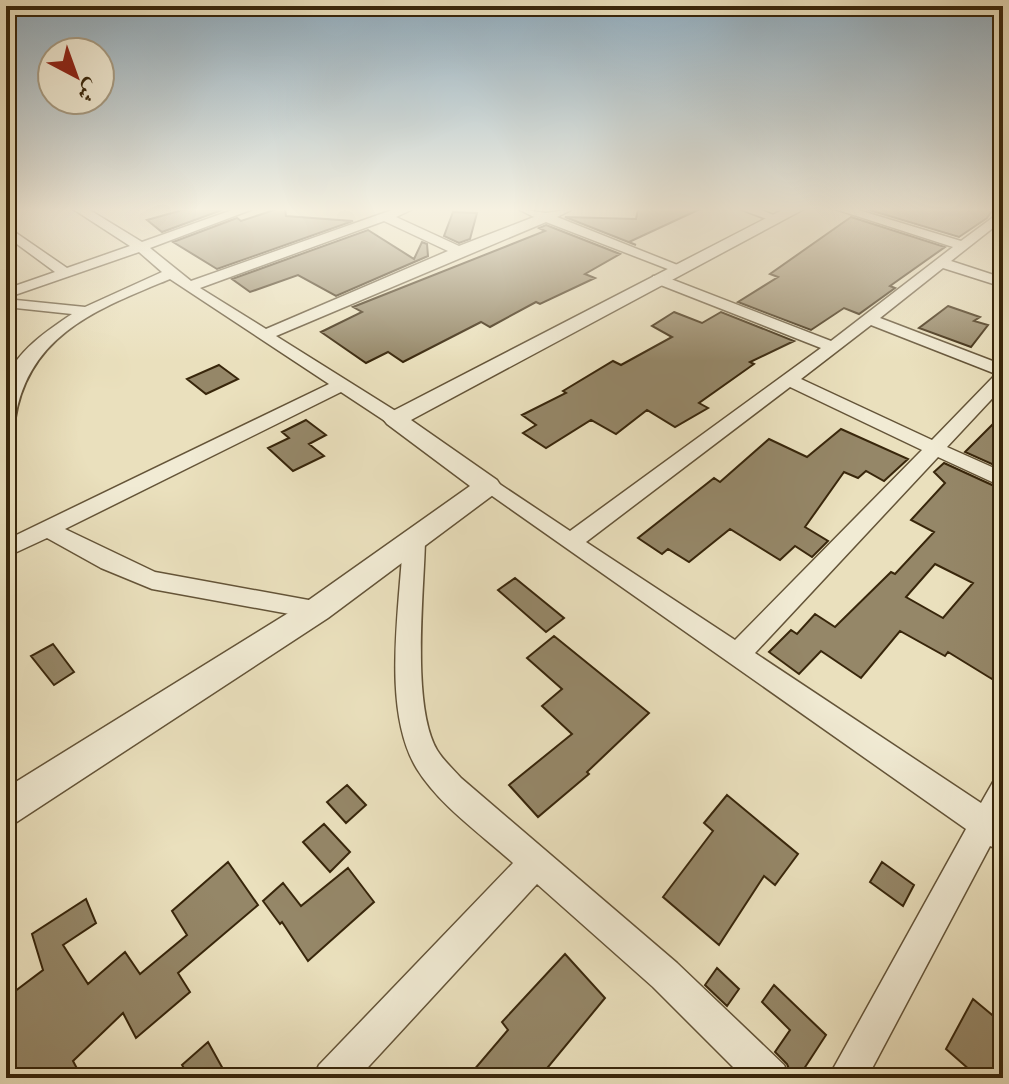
<svg xmlns="http://www.w3.org/2000/svg" width="1009" height="1084" font-family="Vollkorn,Amiri,serif">
  <style>
    .building { fill: #958768; stroke: #38260b; stroke-width: 2; fill-rule: evenodd }
    .lines { fill: none; stroke-linecap: round; stroke-linejoin: round }
    .minor-casing { stroke: #645438; stroke-width: 3 }
    .tertiary-casing { stroke: #645438; stroke-width: 3 }
    .minor { fill: #f1ebd4; fill-rule: evenodd }
    .tertiary { fill: #f1ebd4; fill-rule: evenodd }
  </style>
  <rect width="100%" height="100%" fill="#eae0bd"/>
  <filter id="stains"><feTurbulence type="fractalNoise" baseFrequency=".0025" numOctaves="4"/><feColorMatrix values="0 0 0 0 .2 0 0 0 0 .09 0 0 0 0 .02 0 0 0 .5 -.17"/></filter>
  <radialGradient id="worn" r=".72"><stop offset=".6" stop-color="#630" stop-opacity="0"/><stop offset="1" stop-color="#630" stop-opacity=".3"/></radialGradient>
  <path class="building" d="M186,209l36,1 -60,22 -15,-12z
    M277,209h8l1,7 67,5 -136,48 -44,-27 64,-24 4,3z
    M638,209h62l-71,33 7,3 -71,-28 71,2z
    M866,209h127l-6,9 -28,19z
    M453,212l24,1 -7,26 -11,4 -15,-7z
    M851,217l94,30 -55,39 5,2 -36,26 -15,-6 -33,22 -73,-28 40,-25 -8,-3z
    M546,225l74,29 -35,20 10,4 -55,26 -4,-2 -46,25 -9,-5 -78,40 -15,-10 -22,11 -45,-31 41,-20 -9,-5 192,-76 -6,-3z
    M368,230l46,29 8,-17 5,2 1,12 -92,40 -38,-21 -48,17 -18,-13z
    M948,306l32,11 -6,4 14,4 -17,22 -52,-19z
    M674,312l28,11 19,-11 73,29 -44,21 4,2 -55,39 9,5 -33,19 -28,-17 -31,24 -25,-14 -45,28 -23,-15 13,-8 -14,-10 44,-22 -3,-2 50,-30 8,4 51,-28 -20,-11z
    M219,365l19,14 -32,15 -19,-15z
    M1003,414v55l-38,-17z
    M306,420l20,15 -17,9 15,12 -31,15 -25,-23 21,-10 -7,-6z
    M841,429l67,30 -24,22 -18,-10 -8,7 -14,-6 -39,55 23,14 -16,16 -17,-11 -15,14 -50,-31 -41,33 -21,-13 -6,5 -24,-16 76,-60 6,4 49,-43 38,18z
    M944,463l59,27v174l-11,15 -44,-27 -3,4 -45,-25 -39,47 -40,-27 -22,23 -30,-22 22,-22 6,4 18,-20 20,13 56,-55 4,2 39,-42 -23,-12 34,-37 -11,-11zM935,564l38,19 -30,35 -37,-21z
    M515,578l49,40 -18,14 -48,-42z
    M554,636l95,77 -62,59 2,2 -51,43 -29,-32 63,-51 -30,-28 20,-17 -35,-31z
    M53,644l21,28 -20,13 -23,-29z
    M347,785l19,20 -20,18 -19,-21z
    M727,795l71,59 -23,31 -11,-9 -45,69 -56,-48 50,-66 -9,-8z
    M324,824l26,28 -20,20 -27,-30z
    M228,862l30,43 -80,68 12,19 -54,46 -13,-25 -50,48 9,17h-76v-80l37,-28 -11,-36 54,-35 10,24 -33,22 25,39 37,-32 15,22 47,-39 -15,-24z
    M882,862l32,23 -11,21 -33,-24z
    M348,868l26,34 -66,59 -26,-39 -2,2 -17,-23 20,-18 18,23z
    M565,954l40,44 -66,80h-72l41,-48 -6,-8z
    M717,968l22,21 -12,17 -22,-21z
    M774,985l52,50 -28,43h-5l-6,-14 -12,-12 15,-22 -28,-28z
    M973,999l30,25v54h-24l-33,-29z
    M208,1042l20,36h-38l-8,-13z"/>
  <g class="lines">
    <defs>
      <path id="minor" d="M73,209h15l54,33 93,-33h18l-103,39 41,33 204,-72h18l-17,8 63,29 75,-29 -16,-8 28,4 27,-4 -16,8 128,51 -12,3 -127,-49 -270,114 126,79v8h-14l-47,-31 -276,137 90,43 170,31 4,7 -4,7 -8,2 -165,-30 -51,-21 -54,-30 -41,19v-17l323,-156 -159,-105c-72,30 -142,55 -155,141l-9,6c0,-14 -3,-32 0,-45 9,-29 42,-51 66,-67l-66,-7v-8l79,8 77,-35 -23,-20 -133,46v-9l49,-17 -49,-36v-10l61,42 63,-22zM384,221l64,30 -182,78 -66,-41z
        M740,209h19l24,10 -6,4z
        M835,209h20l106,32 42,-31v10l-52,41 52,17v9l-60,-19 -63,50 123,47v22l-56,60 56,25v15l-65,-30 -183,196 226,150 12,-21 10,-4v73l-13,-5 -123,232h-39l138,-249 -488,-343 10,-7 7,2 75,50 251,-183 -168,-66v-6h10l168,65 122,-94zM871,325l125,49 -64,66 -131,-61zM790,387l132,63 -187,190 -149,-98z
        M414,532l11,8c-1,53 -14,165 12,210 6,10 16,19 24,28l216,185 107,102 6,13h-46l-91,-91 -116,-103 -179,194h-45l6,-13 194,-202c-32,-29 -73,-57 -96,-94 -36,-59 -17,-162 -14,-229z"/>
      <path id="tertiary" d="M784,209h20l-393,211 86,60 4,6 -4,6 -169,126 -322,211v-41l300,-186 164,-116 -83,-62 -4,-5 4,-5z"/>
    </defs>
    <use href="#minor" class="minor-casing"/>
    <use href="#tertiary" class="tertiary-casing"/>
    <use href="#minor" class="minor"/>
    <use href="#tertiary" class="tertiary"/>
  </g>
  <linearGradient id="sky" x2="0" y2="1"><stop stop-color="#90acbe"/><stop offset="0.58" stop-color="#f6f1e1"/><stop offset="1" stop-color="#f6f1e1" stop-opacity="0"/></linearGradient>
  <rect width="1009" height="361" fill="url(#sky)"/>
  <rect width="1009" height="1084" fill="none" stroke="#eae0bd" stroke-width="32"/>
  <rect x="8" y="8" width="993" height="1068" fill="none" stroke="#38260b" stroke-width="4"/>
  <rect x="16" y="16" width="977" height="1052" fill="none" stroke="#38260b" stroke-width="2"/>
  <g transform="translate(76 76) rotate(139)"><circle r="38" fill="#f1ebd4" stroke="#a79c84" stroke-width="2"/>
  <path d="M0-6L14 30L0 20L-14 30Z" fill="#8f2418"/>
  <text y="-12" font-size="22" font-weight="bold" text-anchor="middle" fill="#38260b">ش</text>
  </g>
  <rect width="100%" height="100%" filter="url(#stains)"/>
  <rect width="100%" height="100%" fill="url(#worn)"/>
</svg>
